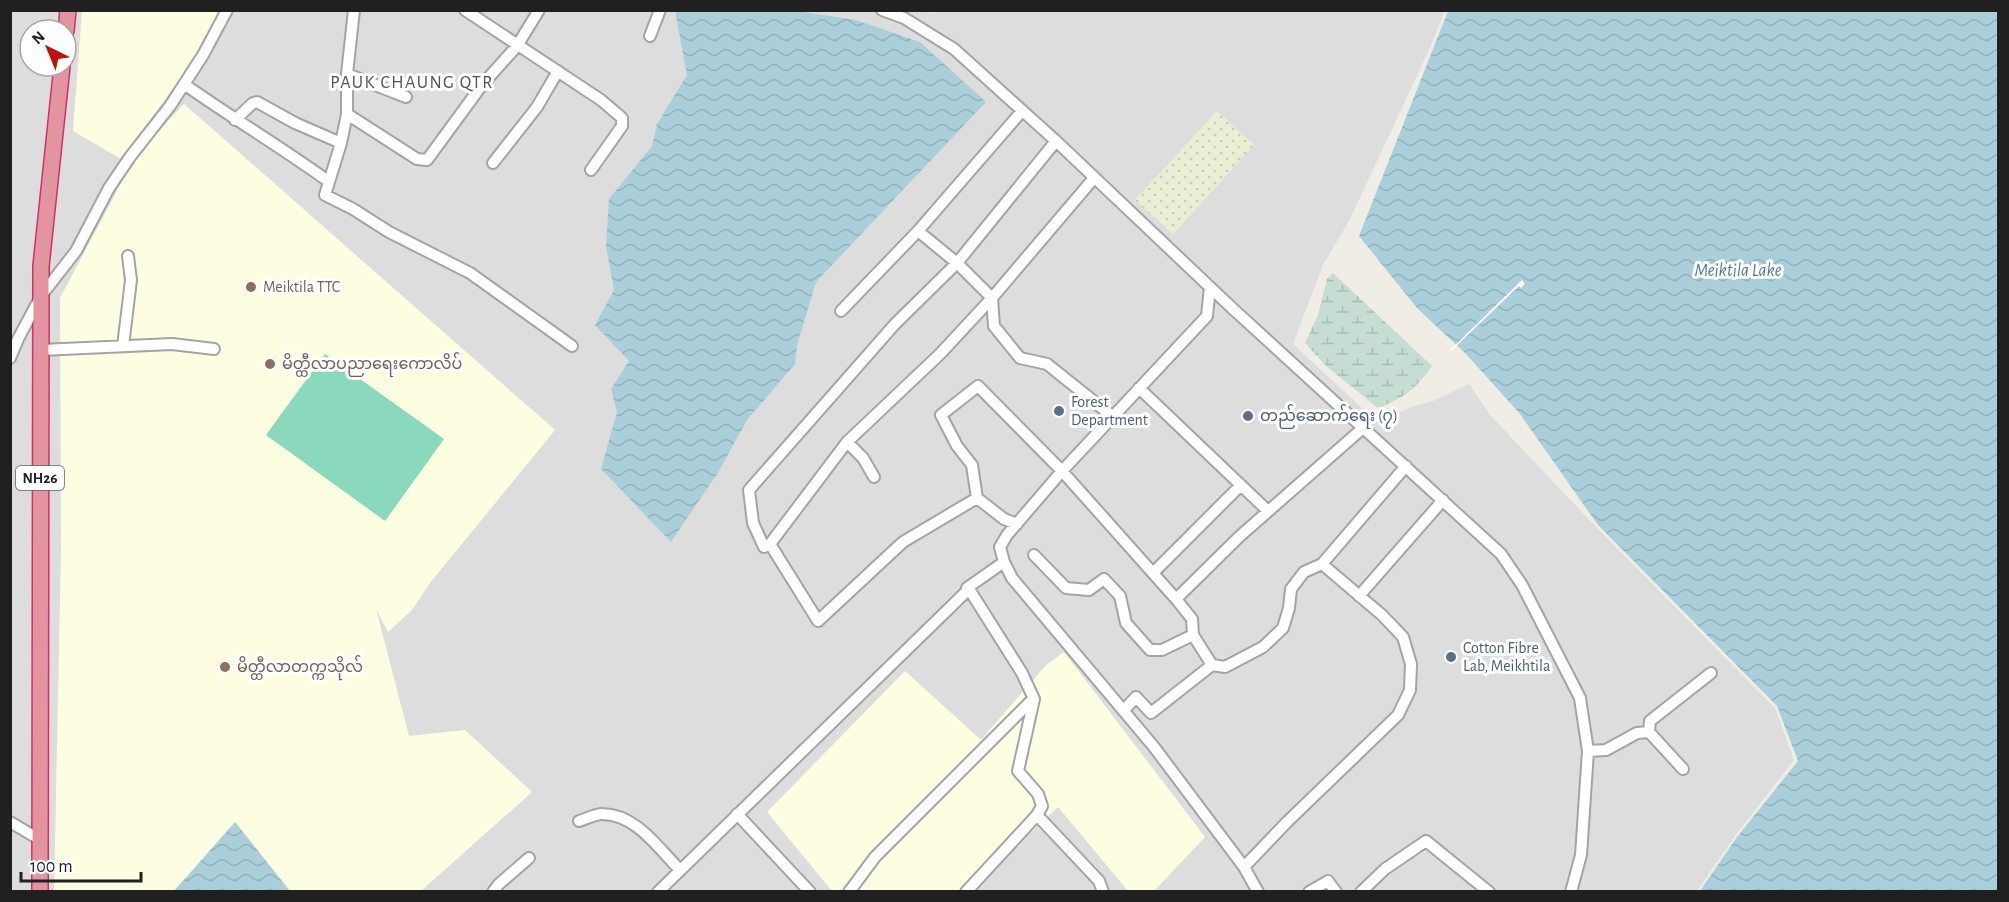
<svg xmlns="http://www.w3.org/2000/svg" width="2009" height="902" font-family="'Alegreya Sans','Noto Sans Myanmar',sans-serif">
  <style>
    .residential { fill: #dedddd; fill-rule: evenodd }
    .education { fill: #fdfde2 }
    .farmland { fill: url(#farmland-dots) }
    .wetland { fill: url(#wetland-marsh) }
    .pitch { fill: #8ad9bc }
    .water { fill: url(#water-waves) }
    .pier { fill: #fff }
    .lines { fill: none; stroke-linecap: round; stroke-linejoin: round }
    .minor-casing { stroke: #a4a4a4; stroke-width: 14 }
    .highway-casing { stroke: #d03265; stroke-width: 18 }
    .minor { stroke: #fff; stroke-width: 10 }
    .highway { stroke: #e294a1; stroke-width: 15 }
    .education-dot { fill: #8d6e63; stroke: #fff; stroke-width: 2 }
    .service-dot { fill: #5c6f8a; stroke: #fff; stroke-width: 2 }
    .labels { text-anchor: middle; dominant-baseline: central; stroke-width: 6; stroke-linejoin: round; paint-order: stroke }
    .shield { fill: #fff; stroke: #636363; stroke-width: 1.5 }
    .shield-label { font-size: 15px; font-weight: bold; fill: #202020 }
    .education-label { font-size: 16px; fill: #785e54; stroke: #fff; text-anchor: start }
    .service-label { font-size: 16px; fill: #4e5e75; stroke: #fff; text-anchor: start }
    .neighbourhood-label { font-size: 18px; letter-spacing: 1.5px; fill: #535353; stroke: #fff }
    .water-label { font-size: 18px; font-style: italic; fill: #4f77a2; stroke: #fff }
  </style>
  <defs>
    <pattern id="farmland-dots" width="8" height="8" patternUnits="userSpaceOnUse" patternTransform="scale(1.5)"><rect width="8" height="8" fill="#ebedd4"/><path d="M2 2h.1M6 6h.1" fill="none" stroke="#c9cbb6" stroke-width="1.8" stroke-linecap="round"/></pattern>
    <pattern id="wetland-marsh" width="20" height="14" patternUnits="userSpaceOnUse" patternTransform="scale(1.5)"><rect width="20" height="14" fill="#c5ddd2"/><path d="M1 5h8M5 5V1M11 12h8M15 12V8" fill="none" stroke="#a9bdb4"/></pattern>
    <pattern id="water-waves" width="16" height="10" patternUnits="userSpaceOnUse" patternTransform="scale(1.5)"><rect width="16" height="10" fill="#aaceda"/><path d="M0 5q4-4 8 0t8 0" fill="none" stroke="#92b1bb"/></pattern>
  </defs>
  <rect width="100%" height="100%" fill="#f0ede7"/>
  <path class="residential" d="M918,10l17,4 2,-4 508,1 -17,41 -78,167 -27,46 -30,79 83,77 38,-15 19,-5 36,-17 22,32 105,111 179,181 19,52 -59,76 -38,55h-1686l-1,-880zM30,30h36v36h-36z"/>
  <path class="education" d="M82,11h148l-109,148 -48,-28z
    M184,104l371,326 -125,153 -18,27 -24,22 -12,-23 33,127 56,-6 67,62 -111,99 -367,1 7,-342 -1,-252 76,-143z
    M1064,652l141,185 -51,54h-26l-70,-84 -91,84h-135l-65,-79 138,-141 76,69 65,-75z"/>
  <path class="farmland" d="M1217,111l37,34 -81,89 -38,-34z"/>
  <path class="wetland" d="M1333,273l99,93c-16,23 -28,32 -54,42l-52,-42 -21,-23 13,-28 9,-36z"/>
  <path class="pitch" d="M325,354l119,85 -59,82 -119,-86z"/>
  <path class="water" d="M790,10l66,10 64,22 66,60 -170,180 -19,63 -2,19 -48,56 -28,51 -48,71 -70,-73 16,-57 -6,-23 18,-28 -34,-36 19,-35 -8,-44 3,-47 43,-53 5,-22 30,-49 -12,-64z
    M1448,11h550v880h-298l37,-54 61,-76 -21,-55 -179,-181 -78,-111 -54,-60 -49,-46 -58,-72z
    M235,822l55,69h-116z"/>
  <path class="pier" d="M1522,280l3,4 -4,4 -2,-2 -68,65 -1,-1z"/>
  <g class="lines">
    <defs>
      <path id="minor" d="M354,10l-7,64v40l-6,29 -16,52 28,14 36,23 81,41 102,73
        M465,10l136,90 21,18v8l-31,44
        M882,10l22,8 50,31 102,92 176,167 269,246 21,31 58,113 8,53 -7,104 -10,37
        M650,36l10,-26
        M347,74l59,23
        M184,84c48,34 97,63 144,97
        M347,114l70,45 10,1 55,-75 35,-39 22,-36
        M235,120l18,-17 4,-1 38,21 46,20
        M493,163l44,-56 21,-36
        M918,231l39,32 35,35 2,28 26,32 27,6 65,52
        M841,311l77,-80 104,-120
        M123,346l8,-66 -3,-24
        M41,350l131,-6 42,5
        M10,358l8,-19 23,-43 35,-45 33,-63 21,-31 40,-51 33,-51 24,-45
        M1139,388l129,123
        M847,442l16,16 11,19
        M977,498l-5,-33 -15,-19 -16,-31 37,-29 84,85 114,128
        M1017,524l-13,-5 -27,-21 -74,44 -85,79 -48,-77 -6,3 -11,-24 -4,-33 146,-166 62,-61 99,-122
        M770,544l77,-102 93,-88 52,-56 102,-120
        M1034,555l32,33 23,2 15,-11 16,17 6,27 24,27h12l31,-15 19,30 13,2 38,-20 20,-19 6,-20 2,-19 13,-17 18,-8 84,-98
        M1004,562l8,16 142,169 90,120 14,25
        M1153,573l88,-88
        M1359,596l84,-96
        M1193,635l-1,-16 -16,-20 64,-63 123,-108
        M1124,710l12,-13 15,16 61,-48
        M1649,732l1,-11 61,-48
        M1588,751l18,-1 31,-17 12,-1 34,37
        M737,814l73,78
        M1037,815l62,66 4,11
        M579,821c7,-2 16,-7 23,-7 34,0 56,34 78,56
        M10,822l29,17
        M1244,867l43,-45 111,-107 12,-25 1,-26 -8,-27 -21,-22 -60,-51
        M493,892l6,-8 30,-26
        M658,892l311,-303 -2,-1 37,-26 -4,-15 7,-12 55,-64 145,-155 3,-29
        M849,892l26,-35 158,-158
        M966,892l71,-77 5,-9 -4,-12 -20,-23 16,-72 -12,-26 -53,-84
        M1309,892l19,-11 8,11
        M1361,892l24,-23 41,-28 63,51"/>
      <path id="highway" d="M66,31l2,-21
        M40,892l1,-626 21,-200"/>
    </defs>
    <use href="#minor" class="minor-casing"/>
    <use href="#highway" class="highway-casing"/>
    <use href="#minor" class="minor"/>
    <use href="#highway" class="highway"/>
  </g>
  <g class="education-dot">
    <circle cx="251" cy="287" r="6"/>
    <circle cx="270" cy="364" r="6"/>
    <circle cx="225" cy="667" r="6"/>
  </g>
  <g class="service-dot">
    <circle cx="1059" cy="411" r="6"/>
    <circle cx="1248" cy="416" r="6"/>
    <circle cx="1451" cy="657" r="6"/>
  </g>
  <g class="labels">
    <rect class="shield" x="16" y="466" width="48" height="24" rx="4.5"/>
    <g class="shield-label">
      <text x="40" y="478">NH26</text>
    </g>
    <g class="education-label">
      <text x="263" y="287">Meiktila TTC</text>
      <text x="282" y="364">မိတ္ထီလာပညာရေးကောလိပ်</text>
      <text x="237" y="667">မိတ္ထီလာတက္ကသိုလ်</text>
    </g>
    <g class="service-label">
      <text x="1071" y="402">Forest<tspan x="1071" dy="18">Department</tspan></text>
      <text x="1260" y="416">တည်ဆောက်ရေး (၇)</text>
      <text x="1463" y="648">Cotton Fibre<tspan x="1463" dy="18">Lab, Meikhtila</tspan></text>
    </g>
    <g class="neighbourhood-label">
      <text x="412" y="83">PAUK CHAUNG QTR</text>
    </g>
    <g class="water-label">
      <text x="1738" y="271">Meiktila Lake</text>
    </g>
  </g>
  <rect width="2009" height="902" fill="none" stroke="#202020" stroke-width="24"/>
  <g transform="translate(48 48) rotate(317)"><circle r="28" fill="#ffffff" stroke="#a6a6a6" stroke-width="1.5"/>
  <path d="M0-4.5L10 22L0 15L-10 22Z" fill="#c2110d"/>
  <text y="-9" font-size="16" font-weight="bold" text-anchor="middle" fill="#202020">N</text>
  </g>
  <path d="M21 872v9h120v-9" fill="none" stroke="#202020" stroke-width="3"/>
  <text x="30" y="872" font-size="18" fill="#202020" stroke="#ffffff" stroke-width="4.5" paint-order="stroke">100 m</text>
</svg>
